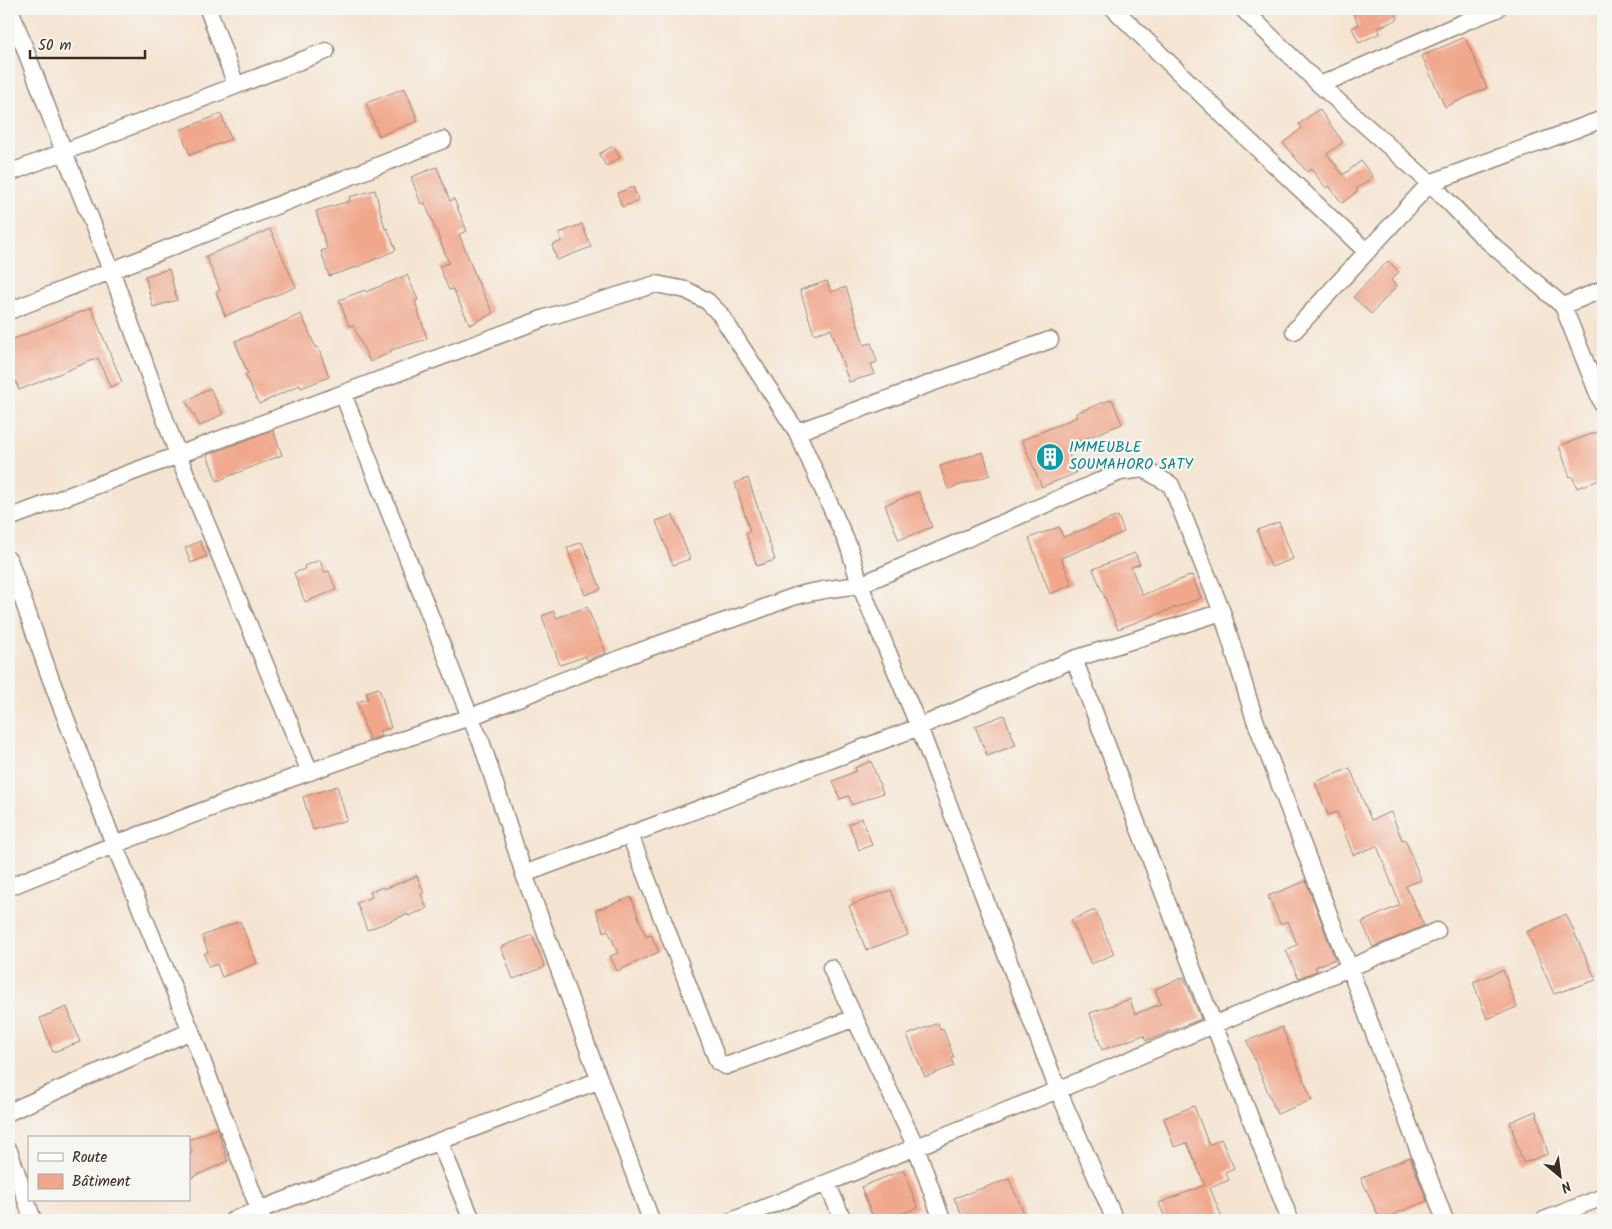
<svg xmlns="http://www.w3.org/2000/svg" width="1612" height="1229" font-family="Kalam,sans-serif">
  <style>
    .building { fill: #f0a78c }
    .lines { fill: none; stroke-linecap: round; stroke-linejoin: round }
    .minor-casing { stroke: #988778; stroke-width: 19 }
    .minor { stroke: #fff; stroke-width: 16 }
    .labels { text-anchor: middle; dominant-baseline: central; stroke-width: 4.5; stroke-linejoin: round; paint-order: stroke }
    .culture-label { font-size: 15px; fill: #0d838f; stroke: #f6f6f2; text-anchor: start }
  </style>
  <rect width="100%" height="100%" fill="#f6f6f2"/>
  <filter id="ink" filterUnits="userSpaceOnUse"><feTurbulence type="fractalNoise" baseFrequency=".02" numOctaves="2"/><feDisplacementMap in="SourceGraphic" scale="10" xChannelSelector="R" yChannelSelector="G"/><feConvolveMatrix kernelMatrix="1 2 1 2 8 2 1 2 1" color-interpolation-filters="sRGB"/></filter>
  <filter id="wash" filterUnits="userSpaceOnUse"><feTurbulence type="fractalNoise" baseFrequency=".0096" numOctaves="4" result="noise"/><feDisplacementMap in="SourceGraphic" scale="20" xChannelSelector="R" yChannelSelector="G"/><feGaussianBlur stdDeviation="1.12" result="paint"/><feColorMatrix in="noise" values="0 0 0 0 0 0 0 0 0 0 0 0 0 0 0 0 0 1.4 0 .05"/><feComposite in="paint" operator="in"/></filter>
  <g filter="url(#wash)">
    <rect width="100%" height="100%" fill="#f5e4d1"/>
    <g id="blocks">
      <path class="building" d="M1351,9h42l5,10 -20,9 2,5 -21,10 -7,-15 7,-3z
        M1465,37l22,51 -42,19 -23,-51z
        M405,88l13,33 -39,15 -13,-33z
        M1319,109l24,33 -16,12 16,21 18,-14 12,16 -17,12 2,2 -16,12 -13,-17 -3,2 -15,-19 -4,3 -24,-29 19,-15 -3,-4z
        M221,114l10,25 -41,16 -10,-25z
        M613,146l7,12 -14,8 -7,-12z
        M437,167l13,34 4,-2 13,32 -8,3 18,46 16,33 -23,12 -17,-36 -4,1 -10,-24 10,-3 -24,-60 -4,1 -10,-27z
        M633,187l6,14 -17,6 -5,-14z
        M375,190l10,39 2,-1 9,22 -39,17 -28,9 -8,-25 6,-2 -11,-38 34,-10 -1,-4z
        M582,224l9,23 -34,13 -5,-15 10,-4 -3,-8z
        M270,229l26,58 -71,29 -9,-24 4,-2 -14,-34 24,-10v1z
        M1388,261l11,11 -8,8 6,6 -26,28 -18,-17z
        M169,269l8,31 -24,7 -8,-31z
        M407,275l11,25 -3,1 12,38 -36,11v2l-21,10 -17,-37 -4,1 -10,-26 26,-10 1,2z
        M827,281l4,11 15,-5 18,58 7,-2 6,19 -6,2 4,10 -26,8 -18,-53 -17,5 -14,-44z
        M91,308l31,74 -12,5 -12,-29 -79,32 -10,-26v-23z
        M301,314l15,34 2,-1 11,30 -28,11 -1,-3 -41,19 -14,-29 3,-1 -13,-33 30,-11z
        M210,388l13,26 -23,12 -14,-25z
        M1112,399l10,25 -56,22 10,27 -34,14 -20,-47 55,-23 -1,-4z
        M273,430l9,25 -65,26 -10,-26z
        M1603,430v49l-26,9 -5,-12 -2,1 -11,-31z
        M983,452l7,23 -42,14 -8,-23z
        M748,478l27,82 -18,6 -11,-33 4,-2 -15,-48z
        M919,492l13,35 -33,13 -14,-35z
        M673,515l17,44 -17,6 -17,-44z
        M1118,516l6,16 -63,26 11,27 -22,9 -21,-56 30,-11 4,10z
        M1279,522l14,37 -22,8 -14,-37z
        M200,541l7,15 -16,7 -6,-15z
        M582,542l19,47 -16,6 -18,-47z
        M1135,553l5,11 -9,3 11,28 50,-20 9,23 -83,31 -25,-60z
        M320,560l4,12 5,-1 7,19 -31,12 -11,-29 11,-4 -1,-3z
        M587,607l19,46 -19,7 -1,-4 -26,9 -18,-49 12,-5 2,7z
        M379,688l12,40 -12,3 2,5 -12,4 -12,-38 11,-3 -2,-7z
        M1004,715l12,30 -29,11 -12,-30z
        M871,761l12,32 -31,12 -3,-9 -9,3 -7,-18 23,-10 -1,-3z
        M1350,768l21,52 20,-8 11,28 3,-1 16,41 -15,6 18,40 -51,21 -11,-25 38,-17 -23,-59 -24,9 -16,-43 -9,3 -13,-33z
        M337,786l10,34 -34,10 -10,-33z
        M862,818l10,27 -13,5 -10,-26z
        M417,876l7,17 -3,1 6,15 -19,7v-2l-41,16 -10,-27 15,-6 -2,-5 13,-5 1,2z
        M1306,881l29,78 -20,8 2,4 -19,7 -12,-28 11,-5 -9,-24 -8,3 -12,-28z
        M891,890l17,45 -42,15 -17,-44z
        M631,897l15,40 5,-2 8,17 -42,19 -7,-15 8,-3 -10,-23 -4,2 -8,-22z
        M1095,910l19,44 -23,10 -20,-44z
        M1566,914l30,66 -42,14 -27,-62z
        M240,921l17,42 -35,14 -5,-13 -8,3 -5,-13 4,-2 -6,-16z
        M532,935l13,32 -32,12 -12,-32z
        M1503,970l14,37 -30,12 -14,-37z
        M1184,977l17,42 -55,22 -2,-6 -42,15 -12,-37 40,-14 5,15 26,-10 -6,-15z
        M67,1007l13,35 -27,10 -13,-34z
        M938,1023l2,7 3,-1 11,29h-3l3,8 -29,11 -18,-42z
        M1282,1027l30,73 -35,14 -30,-73z
        M1194,1106l15,39 12,-6 13,29 -9,4 4,8 -19,8 13,32h-57l-7,-17 46,-18 -18,-42 -13,4 -10,-29z
        M1536,1111l12,43 -25,9 -13,-41z
        M217,1128l11,33 -39,18v-24l3,-2 -3,-13z
        M1410,1157l17,44 -47,19 -19,-42z
        M903,1170l15,38 -18,6 3,6h-29l-13,-33z
        M1009,1179l18,41h-63l-10,-22z"/>
    </g>
  </g>
  <g filter="url(#ink)">
    <use href="#blocks" fill-opacity="0" stroke="#988778" stroke-width="1"/>
    <g class="lines">
      <defs>
        <path id="minor" d="M10,9l54,143 47,118 67,185 367,-137 111,-34 30,6 21,11 13,13 77,118 52,115 11,38 59,142 139,363 57,130
          M208,9l28,76
          M1114,9l128,125 125,118
          M1243,9l77,76 110,98 52,53 81,70 40,100
          M1320,85l149,-65 28,-11
          M9,173l317,-122
          M1563,306l40,-17
          M9,311l434,-171
          M1294,331l136,-148 173,-64
          M343,394l127,323c87,-34 173,-69 262,-98 21,-6 40,-15 61,-22 22,-7 44,-9 67,-12l260,-113 24,-3 27,16 51,127 32,105 191,503
          M797,432l253,-92
          M9,518l169,-63 132,317
          M9,560l41,117 64,167 77,187 72,189
          M1074,659l140,366 76,195
          M630,835l88,227 8,4 129,-48
          M524,874l395,-147 155,-68 148,-47
          M9,887c151,-62 305,-119 461,-170l12,27 42,130 127,346
          M831,968l85,179 26,73
          M9,1112l182,-81
          M439,1141l33,79
          M9,1151l24,69
          M827,1183l16,37
          M233,1220l367,-140
          M734,1220l324,-130 379,-159
          M1544,1220l59,-23"/>
      </defs>
      <use href="#minor" class="minor-casing"/>
      <use href="#minor" class="minor"/>
    </g>
  </g>
  <defs>
    <symbol id="building-disc" viewBox="-11 -11 22 22"><circle r="9.5" fill="#0f9aa8" stroke="#f6f6f2"/><path d="M-4-6H4V6H1V3H-1V6H-4ZM-2.5-4.3h1.7v1.8h-1.7ZM.8-4.3h1.7v1.8H.8ZM-2.5-1h1.7V.8h-1.7ZM.8-1h1.7V.8H.8Z" fill="#fff"/></symbol>
  </defs>
  <g fill-rule="evenodd">
    <use href="#building-disc" x="1034" y="441" width="32" height="32"/>
  </g>
  <g class="labels">
    <g class="culture-label">
      <text x="1069" y="448">IMMEUBLE<tspan x="1069" dy="17">SOUMAHORO SATY</tspan></text>
    </g>
  </g>
  <rect width="1612" height="1229" fill="none" stroke="#f6f6f2" stroke-width="30"/>
  <rect x="28" y="1136" width="162" height="65" fill="#f6f6f2" stroke="#aba49d"/>
  <rect x="38" y="1153" width="25" height="8" fill="#ffffff" stroke="#aba49d"/>
  <text x="72" y="1162" font-size="15" fill="#3b2a1e">Route</text>
  <rect x="38" y="1174" width="25" height="15" fill="#f0a78c" stroke="#aba49d"/>
  <text x="72" y="1186" font-size="15" fill="#3b2a1e">Bâtiment</text>
  <g transform="translate(1560 1176) rotate(151)" stroke="#f6f6f2" stroke-width="4" paint-order="stroke">
  <path d="M0-4L9 19L0 12L-9 19Z" fill="#3b2a1e"/>
  <text y="-8" font-size="14" font-weight="bold" text-anchor="middle" fill="#3b2a1e">N</text>
  </g>
  <path d="M30 50v8h115v-8" fill="none" stroke="#3b2a1e" stroke-width="2.5"/>
  <text x="38" y="50" font-size="15" fill="#3b2a1e" stroke="#f6f6f2" stroke-width="4" paint-order="stroke">50 m</text>
</svg>
